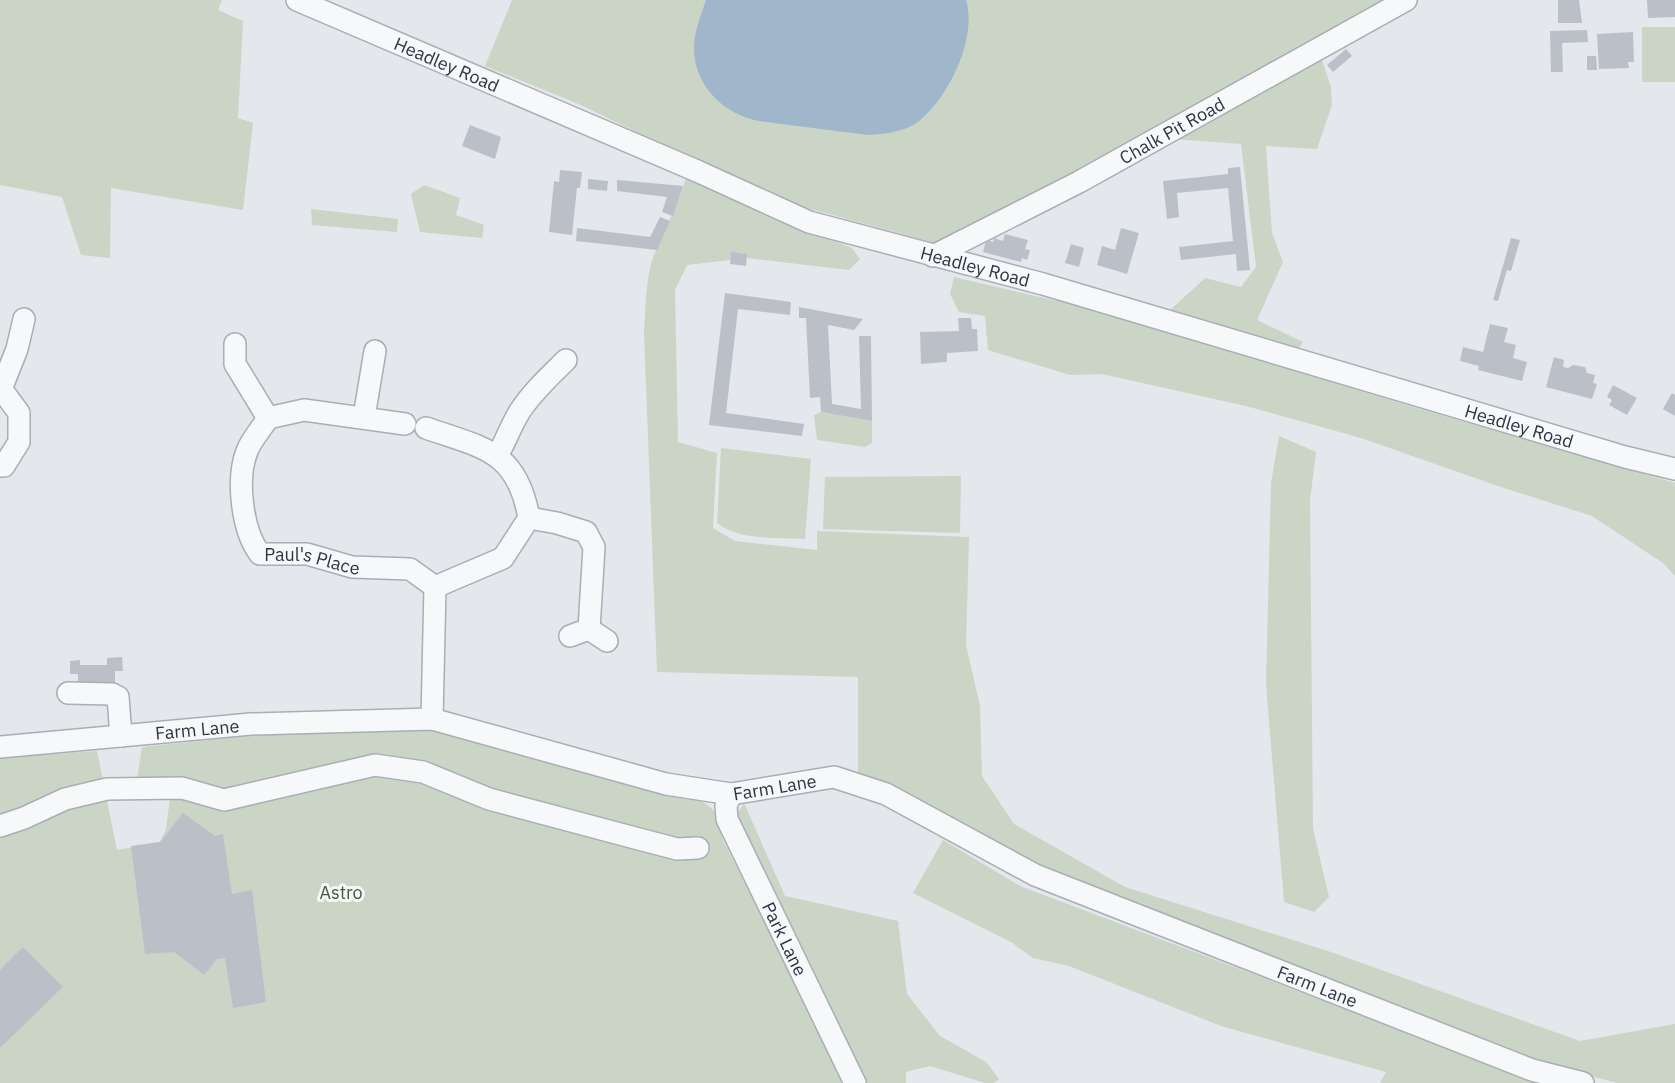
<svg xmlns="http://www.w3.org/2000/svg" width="1675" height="1083" font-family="'IBM Plex Sans',sans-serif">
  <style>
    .green { fill: #cad5c5 }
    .water { fill: #a0b6ca }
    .building { fill: #bbc0c8 }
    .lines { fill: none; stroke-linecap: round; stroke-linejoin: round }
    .minor-casing { stroke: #a9aeb5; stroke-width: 24 }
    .minor { stroke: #f6f8f9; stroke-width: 21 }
    .labels { text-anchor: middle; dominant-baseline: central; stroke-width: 6; stroke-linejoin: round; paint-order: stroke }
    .street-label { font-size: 18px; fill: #2c3543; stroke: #f4f6f8 }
    .park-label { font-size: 18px; fill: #425f39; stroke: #f4f6f8 }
  </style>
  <rect width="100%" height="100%" fill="#e4e7eb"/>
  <path class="green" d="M0,0h222l-4,10 25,11 -5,97 15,5 -10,87 -132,-22 -1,70 -29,-3 -19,-58 -62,-12z
    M512,0h875l-67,54 11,33 1,18 -15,44 -51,-3 6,87 11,29 -26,58 46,22 -7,11 -128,-41 37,-34 36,9 15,-20 -15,-123 -95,-7 -207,107 -136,-37 -116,-50 -106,-52 -96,-39z
    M1642,27h33v55h-33z
    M686,178l166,70 8,11 -11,11 -102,-12v-4l-16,-1 -1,7 -43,5 -12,25 3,152 39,11 -4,75 22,13 82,9v-19l152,6 -3,108 14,61 2,70 32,48 111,63 206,65 249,89 95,-17v59h-58l-87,-23 -491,-192 -164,-90 -17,-1v-100l-201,-5 -13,-339c2,-25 1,-51 9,-75 10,-27 25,-52 33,-80z
    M424,185l36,13 -4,17 28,10 -2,13 -62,-6 -9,-38z
    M311,209l87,10 -1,13 -85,-7z
    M954,277l150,35 309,95 262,76v93l-12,-13 -71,-47 -94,-30 -137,-48 -115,-32 -144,-32 -32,1 -82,-25 -3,-34 -26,-4 -9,-18z
    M821,412l51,9v22l-7,4 -48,-7 -3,-25z
    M1279,436l37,16 -6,48 3,329 16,68 -15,15 -30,-10 -18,-217 5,-202z
    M721,448l90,11 -6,80c-28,-2 -65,2 -88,-16z
    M961,476l-1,57 -137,-4 2,-52z
    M406,726l41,4 232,63 26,10 10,9 8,28 60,118 59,125h-842v-325l97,-7 20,99 43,-8 6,-13 6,-47 -35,-3 5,-32 136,-14z
    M744,803l41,93 113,25 9,73 33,42 46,26 13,17 -5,4h-9l-55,-17 -24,6v11h-41l-131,-264z
    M943,840l77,46 521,197h-161l6,-11 -165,-46 -152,-60 -36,-8 -22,-16 -98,-49z"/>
  <path class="water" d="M706,0h260c12,38 -19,102 -51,124 -14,8 -31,10 -47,11l-109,-14c-39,-7 -71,-42 -64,-84 2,-12 7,-25 11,-37z"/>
  <path class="building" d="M1558,0h21l3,23h-24z
    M1647,0h28v17l-27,1z
    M1587,30l1,12 -26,1 1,29h-12l-1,-41z
    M1633,32l1,30h-6l1,6 -30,1 -2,-35z
    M1346,49l6,7 -19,16 -6,-7z
    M1587,56h9l1,14h-10z
    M470,125l31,12 -6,22 -33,-13z
    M1240,167l10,103 -13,1 -1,-17 -55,6 -2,-13 54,-6 -5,-53 -51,5 2,24 -12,2 -4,-38 65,-7v-6z
    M560,170l22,2 -2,16h-3l-5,47 -23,-3 5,-51 5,1z
    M588,179l20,2 -1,10 -19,-2z
    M617,180l66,6 -10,30 -11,-4 5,-15 -50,-6z
    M660,217l10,4 -13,29 -81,-9 1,-13 73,9z
    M1121,228l18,5 -12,41 -30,-9 5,-19 13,4z
    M1005,234l23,6 -3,9 5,1 -3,10 -5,-2 -1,4 -38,-10 3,-12 7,2 1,-4 9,3z
    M1511,238l9,2 -9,31 -4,-1 -9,31 -5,-1z
    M1071,244l13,4 -5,19 -14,-4z
    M731,252l16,2 -1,12 -16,-2z
    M725,293l66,9 -1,13 -52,-6 -12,104 78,11 -2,12 -93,-11z
    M799,307l64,12 -9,11 -26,-5 4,79 29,5 -2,-73h12l1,85 -51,-9 -1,-15 -10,1 -4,-80h-7z
    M958,318h13l1,11h5l1,22 -31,2v9l-26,2 -1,-32 39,-1z
    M1490,324l18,4 -4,14 12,3 -3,13 14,4 -5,19 -44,-11 1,-4 -19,-5 3,-14 20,5z
    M1554,357l10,3 -1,7 5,1 5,-3 12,2 2,6 8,2 -2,8 4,1 -5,15 -46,-12z
    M1613,385l24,13 -10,17 -18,-10 3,-5 -5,-3z
    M1672,393l3,2v21l-12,-7z
    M122,657l1,14h-8v16h-37v-13h-8v-13l10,-1v5h27v-7z
    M183,813l32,23 8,-2 9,60 20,-4 14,112 -33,6 -8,-50 -8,1 -13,16 -30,-23 -29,2 -14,-108 29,-4z
    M23,947l40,40 -63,61v-78z"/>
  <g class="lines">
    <defs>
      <g id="minor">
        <path id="s1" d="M297,0l400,171 112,51 234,62 582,173 50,12"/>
        <path id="s2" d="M933,256l146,-74 327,-182"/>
        <path d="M235,344v20l33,54"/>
        <path d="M0,392l17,-43 7,-30"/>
        <path d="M364,417l11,-66"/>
        <path id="s3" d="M405,424l-101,-14 -36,8c-6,10 -17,22 -21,33 -11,28 -5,80 13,103h47l45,13 58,2 25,18"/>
        <path d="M426,428c57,20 91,22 103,90l-26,40 -68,29 -3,132"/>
        <path d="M497,456c9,-15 14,-31 23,-45 13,-20 30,-35 46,-51"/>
        <path d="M0,466h4l15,-24v-29l-17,-23"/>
        <path d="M529,518l28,5 29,9 8,15 -5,82 -19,7"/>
        <path d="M589,629l18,12"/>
        <path d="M68,693l44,1 6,3 3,39"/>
        <path id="s4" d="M0,747l251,-23 181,-5 234,65 65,10 103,-17 52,17 149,81 497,195 51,13"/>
        <path id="s5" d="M731,794l-5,12 1,13 128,264"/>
        <path d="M0,826l24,-8 41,-19 42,-10 75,-1 42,12 151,-35 48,7 66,27 146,39 42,11 21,-1"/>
      </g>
    </defs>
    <use href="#minor" class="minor-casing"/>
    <use href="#minor" class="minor"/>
  </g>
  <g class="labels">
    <g class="street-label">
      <text stroke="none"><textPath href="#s1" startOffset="163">Headley Road</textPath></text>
      <text stroke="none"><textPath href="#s2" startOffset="270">Chalk Pit Road</textPath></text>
      <text stroke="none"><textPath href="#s1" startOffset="730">Headley Road</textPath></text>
      <text stroke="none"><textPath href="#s1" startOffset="1297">Headley Road</textPath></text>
      <text stroke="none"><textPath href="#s3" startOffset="338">Paul's Place</textPath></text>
      <text stroke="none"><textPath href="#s4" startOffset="198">Farm Lane</textPath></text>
      <text stroke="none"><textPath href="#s4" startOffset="786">Farm Lane</textPath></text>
      <text stroke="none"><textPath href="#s5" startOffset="159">Park Lane</textPath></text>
      <text stroke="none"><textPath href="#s4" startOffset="1374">Farm Lane</textPath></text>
    </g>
    <g class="park-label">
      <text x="341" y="892">Astro</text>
    </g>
  </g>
</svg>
